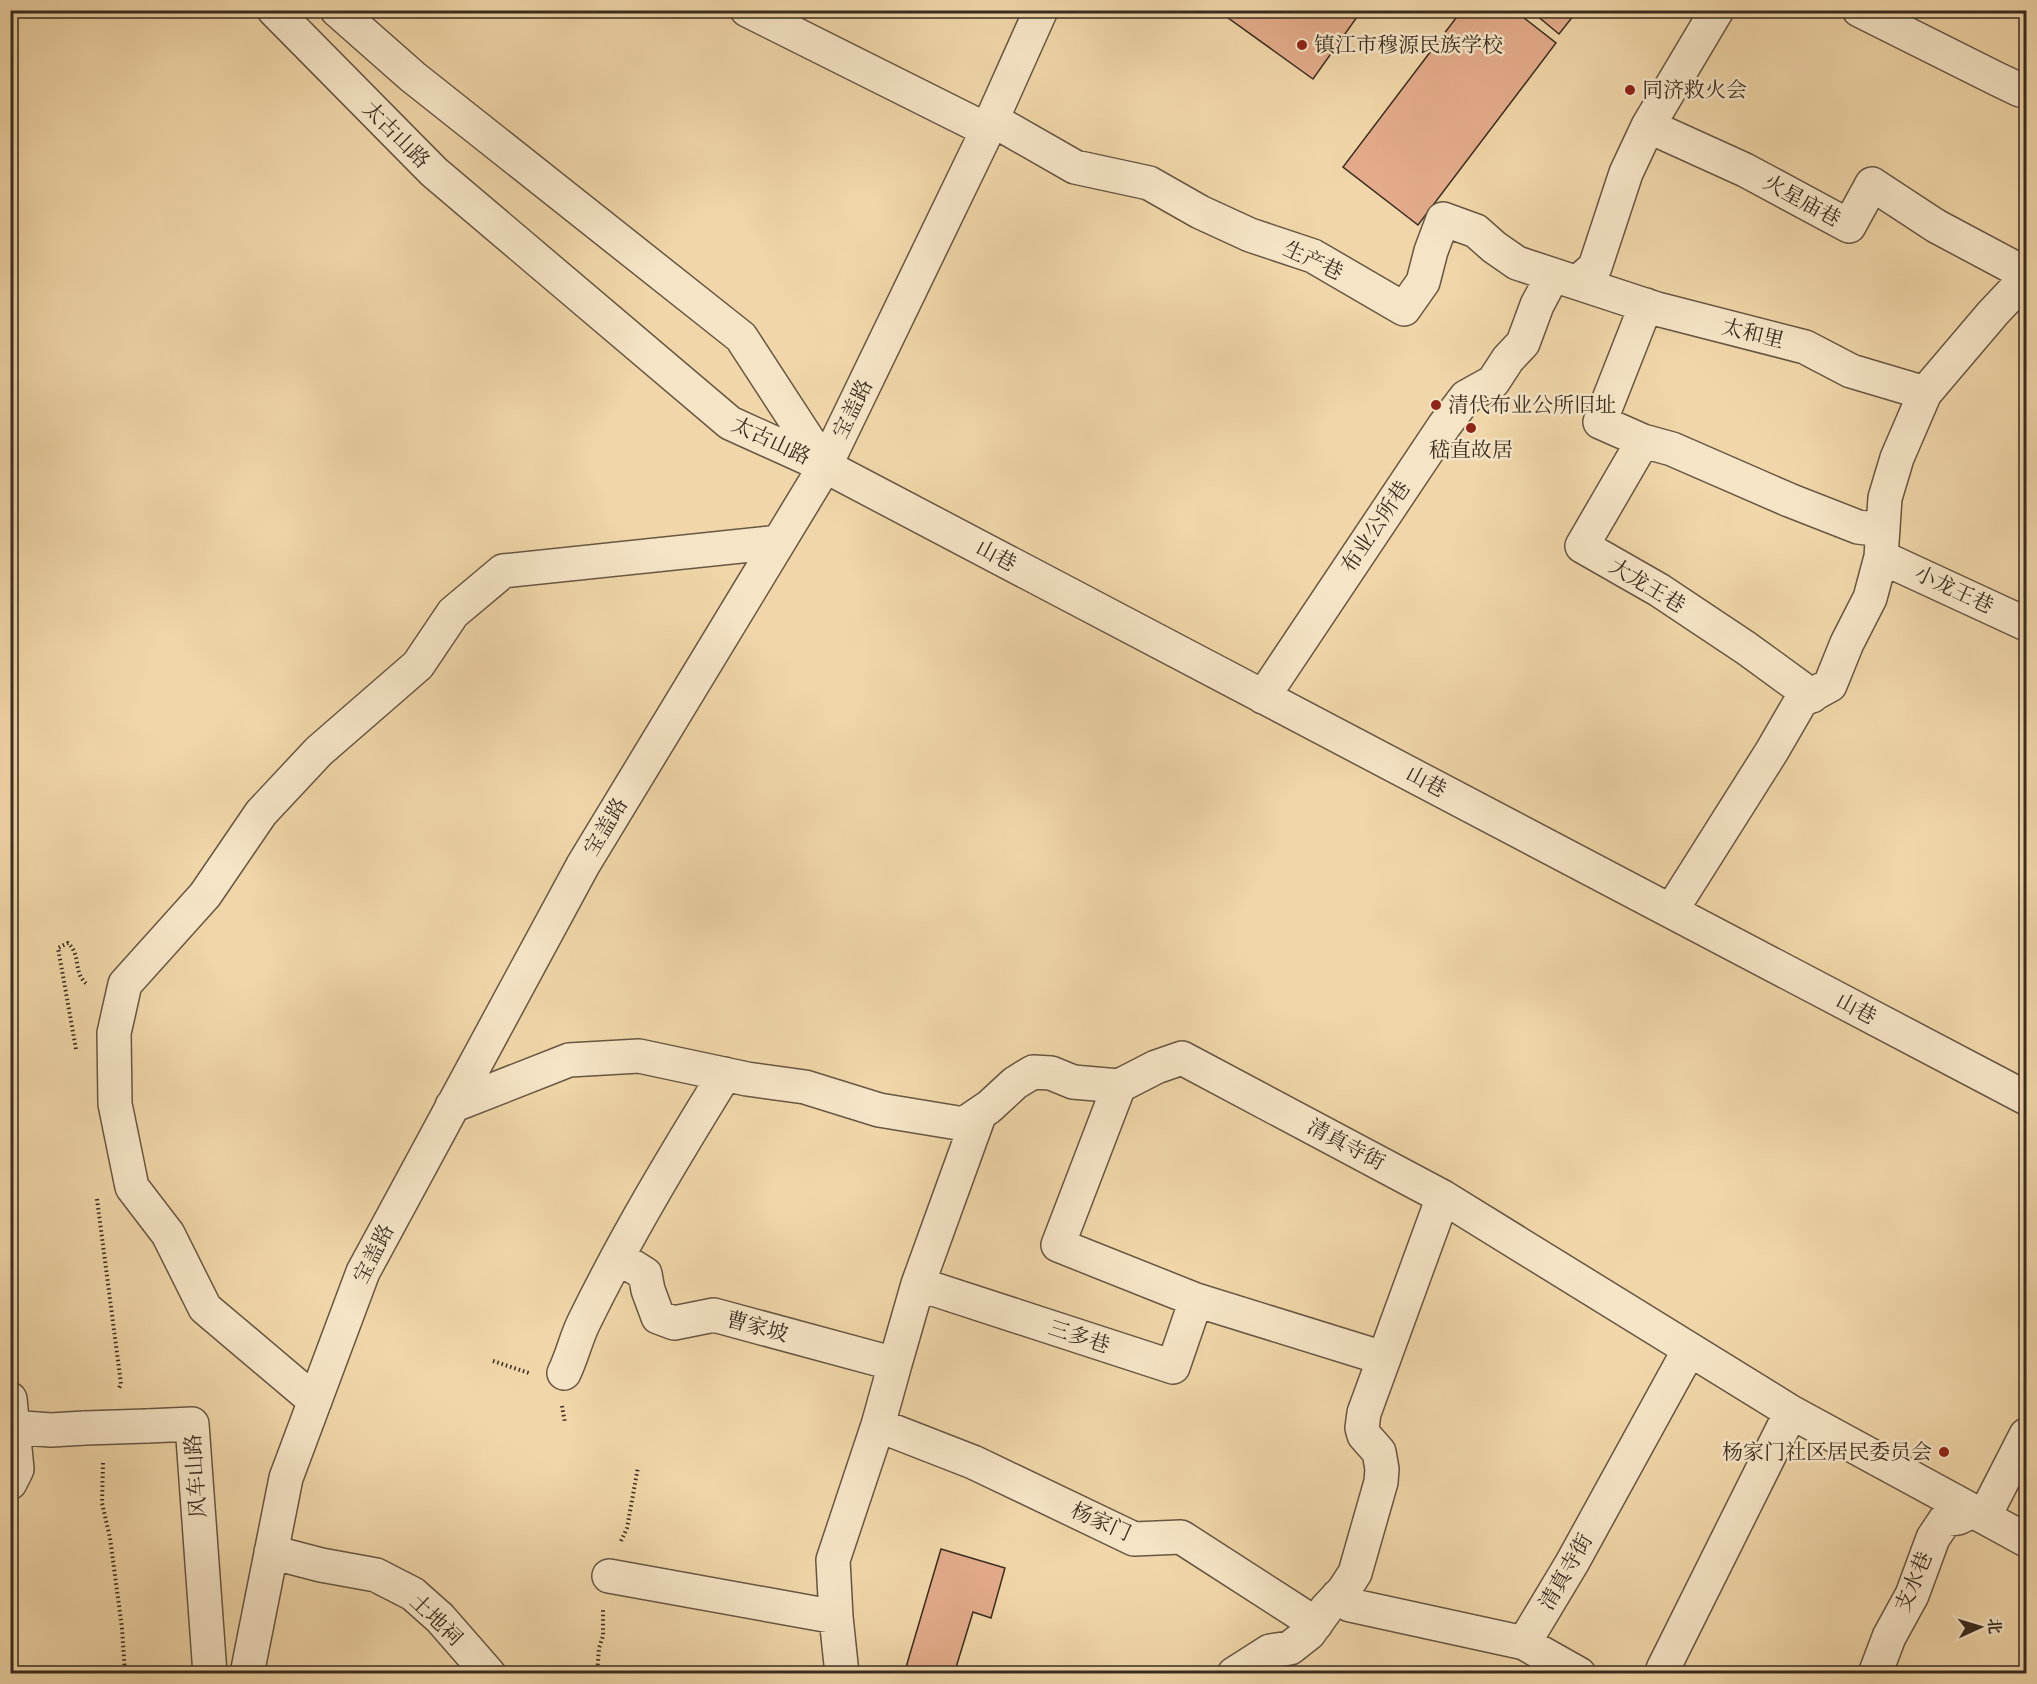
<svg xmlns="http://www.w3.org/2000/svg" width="2037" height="1684" font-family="'IM FELL Double Pica','Noto Serif SC',serif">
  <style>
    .building { fill: #e3ab8a; stroke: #392c20; stroke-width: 1.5 }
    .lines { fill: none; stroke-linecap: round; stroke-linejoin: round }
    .minor-casing { stroke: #675642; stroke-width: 36 }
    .path { stroke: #392c20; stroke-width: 4; stroke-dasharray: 1.5 3; stroke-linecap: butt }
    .minor { stroke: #f5e4c6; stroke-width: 33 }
    .minor-bridge-casing { stroke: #675642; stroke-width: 36; stroke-linecap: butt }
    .minor-bridge { stroke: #f5e4c6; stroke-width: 33 }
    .poi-dot { fill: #8f2418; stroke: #f5e4c6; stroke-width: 2 }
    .labels { text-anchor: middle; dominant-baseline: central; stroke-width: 5; stroke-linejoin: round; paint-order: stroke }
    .poi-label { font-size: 21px; fill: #392c20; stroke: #f5e4c6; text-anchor: start }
    .street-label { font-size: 21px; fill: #392c20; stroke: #f5e4c6 }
  </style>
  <rect width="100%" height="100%" fill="#f0d6a8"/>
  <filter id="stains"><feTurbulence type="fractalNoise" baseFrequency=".00333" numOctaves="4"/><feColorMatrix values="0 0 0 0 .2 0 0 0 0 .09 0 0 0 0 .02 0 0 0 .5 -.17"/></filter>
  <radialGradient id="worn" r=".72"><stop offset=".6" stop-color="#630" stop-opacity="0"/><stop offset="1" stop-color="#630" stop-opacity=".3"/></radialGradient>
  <path class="building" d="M1217,10h145l-49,69z
    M1462,10h52l42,33 -138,182 -75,-58z
    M1530,10h48l-19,24z
    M941,1549l64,19 -14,50 -18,-6 -19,62h-50z"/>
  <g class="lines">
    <defs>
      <path id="minor" d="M274,10l160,162 296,251 95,43 1201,632
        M337,10l76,67 328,260 84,129
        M747,10l240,120
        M1859,10l138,69 23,11h6
        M991,119l84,48 74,16 51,29 50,23 63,21 91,53 19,-27 8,-31 12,-32 33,12 18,16 23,16 140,46 148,38 46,24 74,22
        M1648,126l97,44 104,56 23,-42 64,42 90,48
        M1578,282l17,-15 31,-94 22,-47 69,-116
        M1646,305l-46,117 43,19 -61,105 77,44 87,58 66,48
        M1643,441l29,8 117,51 69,27 25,3
        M1881,557l145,67
        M1263,697l181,-271 22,-29 27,-15 15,-23 15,-16 14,-38 16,-30
        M1671,911l101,-160 29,-50 29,-16 17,-42 23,-45 11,-41 4,-59 12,-40 28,-65 68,-80 33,-35
        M1119,1086l-61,159 138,55
        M452,1106l117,-46 70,-4 108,23 58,8 74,23 85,14 25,-17 26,-24 18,-11 18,1 22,9 46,4 37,-19 26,-9 261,139 348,215 193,105
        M618,1257l27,17 3,16 10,27 16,6 40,-8 181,49 -17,61 -45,135 3,57 6,57
        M918,1284l255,83 23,-67 187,58
        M895,1364l23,-80 62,-171
        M564,1373c8,-16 12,-35 20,-51 42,-86 91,-167 141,-248
        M10,1399l7,70 -7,14
        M315,1401l-110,-93 -37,-74 -36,-47 -17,-83 -1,-71 11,-49 80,-89 56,-82 58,-62 99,-86 35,-52 50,-42 276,-29
        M878,1425l95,37 161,77 47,-2 135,87
        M147,1426l45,-2 18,250
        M10,1427l41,3 34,-2
        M2026,1435l-42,82 42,23
        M271,1552l50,13 55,10 37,19 27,24 49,56
        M609,1576l227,41
        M1338,1596l12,9 174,38 55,31
        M1524,1643l48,-80 117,-213
        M1663,1669l128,-257
        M247,1674l39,-196 77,-206 220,-407 242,-399 160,-331 56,-125
        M1234,1674l36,-23 20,-3 19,-15 18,-25 17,-18 11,-17 26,-91 1,-13 -3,-17 -15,-17 -2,-7 2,-15 79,-216
        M1875,1674l14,-37 23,-42 21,-57 12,-18 13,-2 15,-7"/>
    </defs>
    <use href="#minor" class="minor-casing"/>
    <path class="path" d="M76,1049l-18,-101 10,-5c14,13 4,30 20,42
      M97,1199l24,185 -3,6
      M493,1361l36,12
      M562,1406l3,17
      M103,1463l-1,40 8,35 12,90 3,46
      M621,1541l6,-13 11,-61
      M597,1674l2,-26 4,-12v-27"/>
    <use href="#minor" class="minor"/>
    <defs>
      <path id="minor-bridge" d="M85,1428l62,-2"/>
    </defs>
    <use href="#minor-bridge" class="minor-bridge-casing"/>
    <use href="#minor-bridge" class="minor-bridge"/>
  </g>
  <g class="poi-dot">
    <circle cx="1302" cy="45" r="6"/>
    <circle cx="1630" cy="90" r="6"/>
    <circle cx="1436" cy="405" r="6"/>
    <circle cx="1471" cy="428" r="6"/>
    <circle cx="1944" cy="1452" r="6"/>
  </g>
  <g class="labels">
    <g class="poi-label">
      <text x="1314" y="45">镇江市穆源民族学校</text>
      <text x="1642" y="90">同济救火会</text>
      <text x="1448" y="405">清代布业公所旧址</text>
      <text x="1471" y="450" text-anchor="middle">嵇直故居</text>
      <text x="1932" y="1452" text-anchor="end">杨家门社区居民委员会</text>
    </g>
    <g class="street-label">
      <text transform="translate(396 135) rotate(45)">太古山路</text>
      <text transform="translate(1802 201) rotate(29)">火星庙巷</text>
      <text transform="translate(1313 261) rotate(25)">生产巷</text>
      <text transform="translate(1753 334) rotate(14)">太和里</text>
      <text transform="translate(853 409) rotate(-64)">宝盖路</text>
      <text transform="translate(771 441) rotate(25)">太古山路</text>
      <text transform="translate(1376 527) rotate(-56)">布业公所巷</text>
      <text transform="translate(996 556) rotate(28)">山巷</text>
      <text transform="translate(1647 586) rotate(31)">大龙王巷</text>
      <text transform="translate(1954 590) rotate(25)">小龙王巷</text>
      <text transform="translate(1426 782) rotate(28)">山巷</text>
      <text transform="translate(606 827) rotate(-59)">宝盖路</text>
      <text transform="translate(1856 1009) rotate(28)">山巷</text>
      <text transform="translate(1346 1145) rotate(28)">清真寺街</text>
      <text transform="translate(374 1254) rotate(-63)">宝盖路</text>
      <text transform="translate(757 1327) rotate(15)">曹家坡</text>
      <text transform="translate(1079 1337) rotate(18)">三多巷</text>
      <text transform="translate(196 1476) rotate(-94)">风车山路</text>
      <text transform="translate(1101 1522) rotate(24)">杨家门</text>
      <text transform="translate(1566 1572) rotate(-60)">清真寺街</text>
      <text transform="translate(1914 1582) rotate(-67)">支水巷</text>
      <text transform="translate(436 1620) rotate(44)">土地祠</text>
    </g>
  </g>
  <rect width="2037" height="1684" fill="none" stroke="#f0d6a8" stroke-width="36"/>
  <rect x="12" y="12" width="2013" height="1660" fill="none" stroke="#392c20" stroke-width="3"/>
  <rect x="18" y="18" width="2001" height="1648" fill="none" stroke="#392c20" stroke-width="1.5"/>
  <g transform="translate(1980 1627) rotate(86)" stroke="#f5e4c6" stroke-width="4.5" paint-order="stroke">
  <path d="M0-4.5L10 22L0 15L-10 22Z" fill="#392c20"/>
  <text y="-9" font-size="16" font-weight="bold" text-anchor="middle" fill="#392c20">北</text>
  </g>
  <rect width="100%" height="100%" filter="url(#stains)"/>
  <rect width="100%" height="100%" fill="url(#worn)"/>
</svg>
